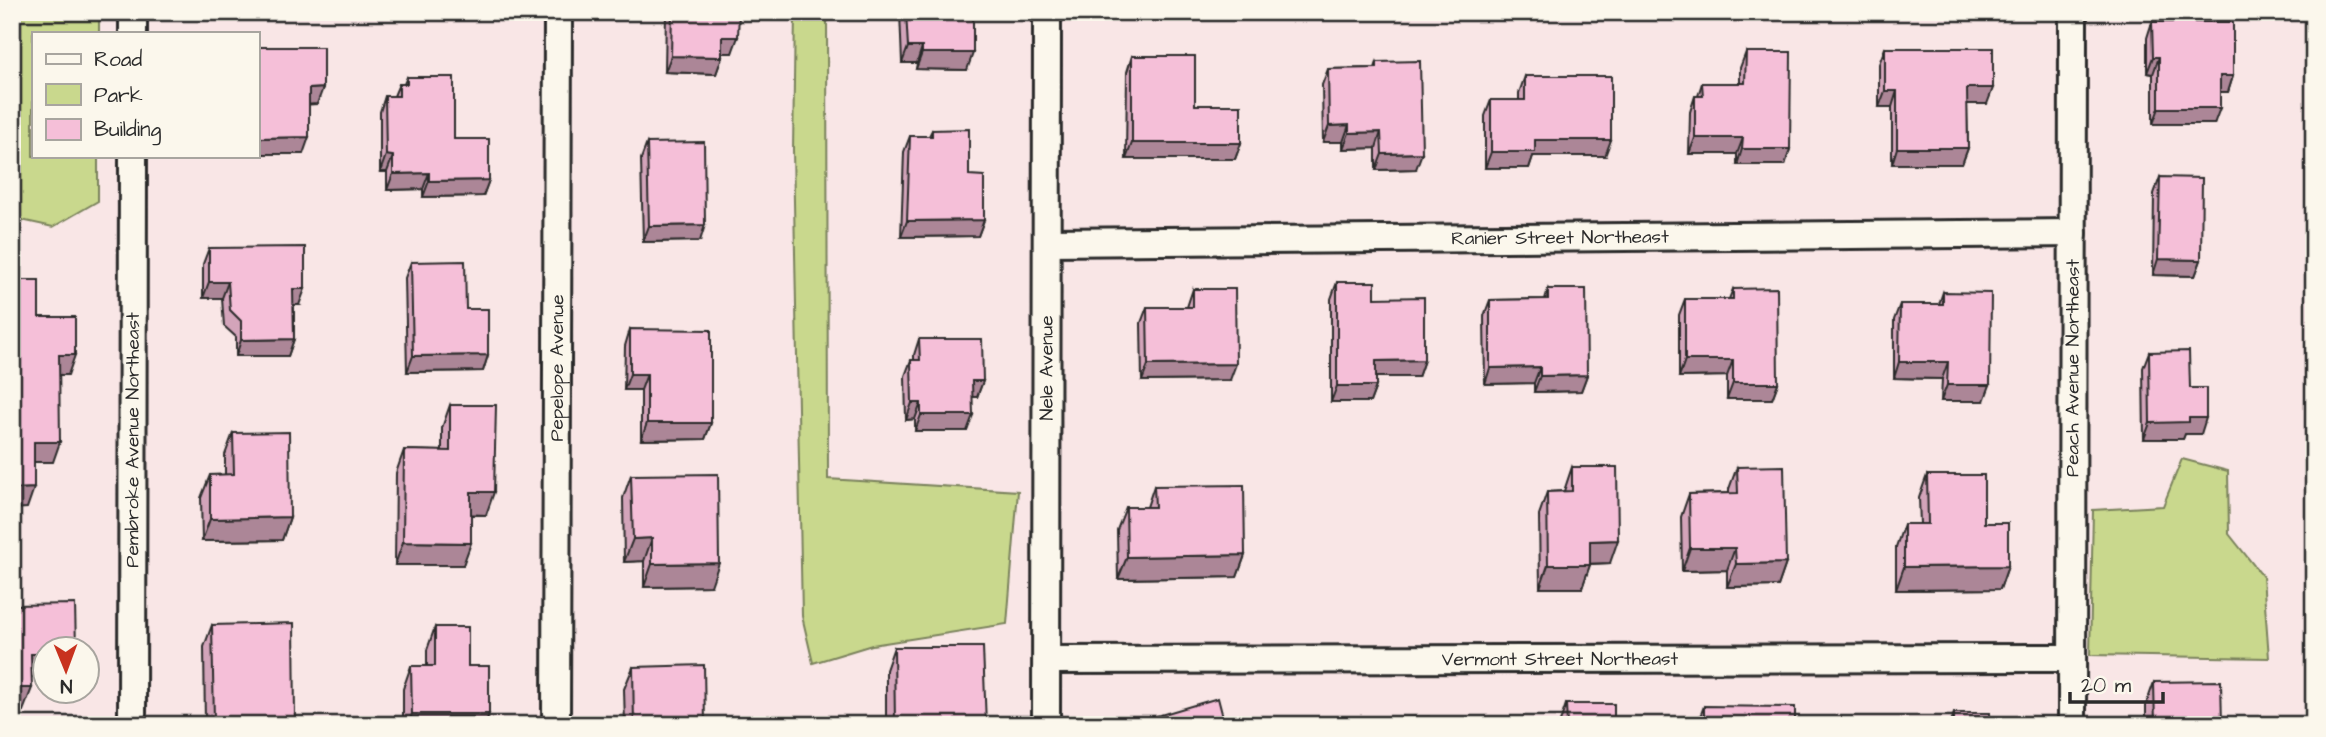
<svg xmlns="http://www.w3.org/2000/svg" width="2326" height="737" font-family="'Architects Daughter',sans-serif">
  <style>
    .green { fill: #c9d88d; stroke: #7a825c; stroke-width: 2 }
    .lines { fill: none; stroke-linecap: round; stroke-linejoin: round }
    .minor-casing { stroke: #2b2b2b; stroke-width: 32 }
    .minor { stroke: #fbf7ec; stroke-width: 26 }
    .wall { fill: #d3a4ba; stroke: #2b2b2b; stroke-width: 2 }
    .shaded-wall { fill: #ac8697; stroke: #2b2b2b; stroke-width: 2 }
    .building { fill: #f5bfd8; stroke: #2b2b2b; stroke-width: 2 }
    .labels { text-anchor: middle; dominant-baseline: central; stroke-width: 6; stroke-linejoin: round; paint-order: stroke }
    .street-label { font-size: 19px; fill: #2b2b2b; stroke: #fbf7ec }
  </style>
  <rect width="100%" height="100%" fill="#f9e6e6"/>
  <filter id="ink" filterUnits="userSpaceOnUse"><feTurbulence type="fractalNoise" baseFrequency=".0143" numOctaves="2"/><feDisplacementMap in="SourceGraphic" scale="14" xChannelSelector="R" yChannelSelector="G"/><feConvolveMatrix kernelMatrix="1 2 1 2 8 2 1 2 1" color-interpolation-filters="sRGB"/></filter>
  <g filter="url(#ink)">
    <path class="green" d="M12,12h87v21h-66v123h65v45l-45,26 -41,-9z
      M795,12h32l1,467 190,12 -11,133 -135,21 -59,18 -11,-47 -9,-466z
      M2182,459l46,12 1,63 34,43 6,81 -179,-3 3,-145 70,-4z"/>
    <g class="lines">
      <defs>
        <g id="minor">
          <path d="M133,33v-21"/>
          <path id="s1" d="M1047,242l1026,-9"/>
          <path id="s2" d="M1047,660l1025,-2"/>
          <path id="s3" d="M132,725l1,-569"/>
          <path id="s4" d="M556,725l2,-713"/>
          <path id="s5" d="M1046,725l1,-713"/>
          <path id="s6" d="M2072,725l1,-713"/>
        </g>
      </defs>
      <use href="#minor" class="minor-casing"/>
      <use href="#minor" class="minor"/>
    </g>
    <path class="wall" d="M666,12h73l-7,41h-10v4l-6,17 -51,-2z
      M900,12h73l-6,58 -51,-1 1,-6h-15z
      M2152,22l81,54 -5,16h-8l-6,32h-61v-50l-6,-1v-35z
      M1885,48l102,56h-20l1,44 -6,16h-70v-57h-13v-43z
      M1746,52l44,97 -5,16h-48v-11h-48l1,-42 5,-16h3l4,-13h38v-15z
      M1132,56l109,87 -6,16h-109l1,-87z
      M1377,62l39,107 -40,1v-22l-33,1v-7h-20l-1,-57 6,-16 47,-1z
      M1525,76l80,80h-72l-4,12h-44v-52l6,-16h28v-7z
      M407,77l47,62 35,41 -6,16 -60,1v-8l-36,1v-18h-7v-60l5,-16h9l5,-12h5z
      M932,130l37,45 15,45 -6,16 -77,1 3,-85 6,-16h19z
      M647,143l53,98 -57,1 -2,-83z
      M2160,177l41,83 -6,16 -42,-1 1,-81z
      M209,248l90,57h-5v34l-6,17h-52v-19l-12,-11 -2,-28h-19v-34z
      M411,262l77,93 -5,16 -76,1 -2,-94z
      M1337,282l38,16 49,62 -6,17h-42v9l-6,16h-39v-103z
      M1193,289l37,91 -88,1 -1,-58 6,-16h40z
      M1548,289l39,86 -6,16 -47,1v-9l-49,1 -1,-68 6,-16 55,-1z
      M1733,289l45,94 -6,16h-45v-23l-48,1v-62l6,-16h44z
      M1943,292l41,109h-43l1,-22 -48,-1v-58l6,-16h39z
      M630,329l81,94 -6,16 -64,1v-50h-17l1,-44z
      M919,339l64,42 -6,16h-5l-5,34h-52v-12l-9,1 -1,-44 6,-16h3v-5z
      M2149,352l41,36 11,46h-16l-2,5h-39l-1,-71z
      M450,405l36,110h-15l-8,50h-68l1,-92 8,-23 38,1v-23z
      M233,433l57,84 -8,23 -80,1 -1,-43 9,-23h15v-20z
      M1572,467l38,96 -20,1 -8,24h-42l-1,-73 8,-23 17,-1z
      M1737,467l49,96 -8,23 -51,1v-17l-45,1 -1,-54 8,-23 40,-1v-4z
      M631,475l80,111 -67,1v-26l-20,1 -1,-64z
      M1927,475l57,48 24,43 -8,23 -104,1v-43l8,-23h16l-1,-26z
      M1154,486l91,69 -8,22 -119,2 -1,-49 9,-23h21z
      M212,625l81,100h-88l-1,-78z
      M435,627l33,39 17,59h-82v-36l8,-23h16v-16z
      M894,647l92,78h-100v-55z
      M633,667l72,58h-80l-1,-36z
      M2154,682l68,43h-76v-20z
      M1566,704l48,21h-55z
      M1704,706l91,19h-98z
      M1954,713l36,12h-40z"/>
    <path class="shaded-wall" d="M722,37h16l-6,16h-16z
      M908,47h14l-5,16h-15z
      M922,53h51l-6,17 -51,-1z
      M671,56l51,1 -6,17 -51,-2z
      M2153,57h6l-6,17 -6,-1z
      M2220,76h13l-5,16h-14z
      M323,88l-6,16 -14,1 6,-16z
      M1967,88h26l-6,16h-25z
      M1885,91h12l-5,16h-13z
      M2159,108h61l-6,16h-61z
      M1349,125l-6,17h-20l6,-16z
      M1381,132l-5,16 -33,1 6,-16z
      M309,137l-6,17h-46v-16z
      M1695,138h48l-6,16h-48z
      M1535,140h76l-6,16h-72l-4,12h-44l6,-16z
      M1132,143h109l-6,16h-109z
      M1897,148h71l-6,16h-70z
      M1742,149h48l-5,16h-48z
      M1422,153l-6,16 -40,1 6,-16z
      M386,155l7,1 -6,16h-7z
      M429,173l-6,16 -36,1 6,-16z
      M489,180l-6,16 -60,1 6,-16z
      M984,220l-6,16 -77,1 6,-16z
      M705,225l-5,16 -57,1 6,-16z
      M2158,259l43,1 -6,16 -42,-1z
      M209,282h19l-6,16h-19z
      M293,289h12l-6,16h-11z
      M294,339l-6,17h-52l5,-16z
      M59,355h16l-7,20h-17z
      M488,355l-5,16 -76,1 6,-16z
      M1424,360l-6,17h-48l6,-16z
      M1685,360h48l-6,16 -48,1z
      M1899,362h49l-6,17 -48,-1z
      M1236,364l-6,16 -88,1 6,-16z
      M1540,367l-6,16 -49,1 5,-16z
      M630,374h17l-6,16h-17z
      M1587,375l-6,16 -47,1 6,-16z
      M972,381h11l-6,16h-11z
      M1733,383h45l-6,16h-45z
      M1947,385h43l-6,16h-43z
      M1337,386h39l-6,16h-39z
      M912,403h9l-6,16 -9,1z
      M921,415h52l-6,16h-52z
      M2189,418h17l-5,16h-16l-2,5h-39l6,-16z
      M647,423h64l-6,16 -64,1z
      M34,442h26l-7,20h-27z
      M34,488l-7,20 -15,1v-20z
      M471,492h23l-8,23 -23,-1z
      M290,517l-8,23 -80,1 8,-22z
      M652,538l-8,23 -20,1 9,-23z
      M1618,540l-8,23 -28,1 8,-23z
      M403,542l68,1 -8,22h-68z
      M1690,548h45l-8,22 -45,1z
      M1245,555l-8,22 -119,2 9,-22z
      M719,563l-8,23 -67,1 8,-23z
      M1786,563l-8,23 -51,1 9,-23z
      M1548,565h42l-8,23h-42z
      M2008,566l-8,23 -104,1 8,-23z
      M31,654h15v23h-23z
      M12,688h20l-9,23h-11z
      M412,714h77l-4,11h-77z
      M295,718l-2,7h-81l2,-5z"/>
    <path class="building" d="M672,12h67l-1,25h-16v20l-51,-1z
      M906,12h67v41h-51v-6h-14z
      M2152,22h81v54h-13v32h-61v-51h-6z
      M257,47h66v41l-14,1v48l-52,1z
      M1885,48h108v40h-26l1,60h-71v-57h-12z
      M1746,52h45l-1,97h-48l1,-11h-48v-42h8l-1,-13h43z
      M1132,56h63v49h46v38h-109z
      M1420,61l2,92 -40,1 -1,-22 -32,1v-8l-20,1 -1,-57 49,-1v-6z
      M1525,76h86v64h-76v12h-44v-52h34z
      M407,77h47v62h35v41l-60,1v-8l-36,1v-18l-7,-1 -1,-59h14v-12h8z
      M969,129v46l15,1v44l-77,1 3,-85h22v-6z
      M704,142l1,83 -56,1 -2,-83z
      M2160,177l42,1 -1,82 -43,-1z
      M305,247v42h-12l1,50 -53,1v-19l-11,-11 -2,-28h-19v-34z
      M465,261l1,48h22v46l-75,1 -2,-94z
      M12,280h27v37h36v38h-16l1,87h-26v46l-22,1z
      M1337,282h38v16l49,-1v63l-48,1v25h-39z
      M1777,288l1,95h-45v-23h-48v-61h48v-10z
      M1193,289h42l1,75 -88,1 -1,-58h46z
      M1548,289h38l1,86 -47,1v-9l-50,1v-68l58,-1z
      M1943,292l48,1 -1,92h-43l1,-23h-49l1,-58h43z
      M630,329l81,1v93h-64v-49h-17z
      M919,339h63l1,42h-11l1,34h-52v-12h-9l-1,-43h9z
      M2189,351l1,37h16v30h-17v4l-39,1 -1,-71z
      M450,405h46l-2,87h-23v51l-68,-1 1,-92 46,1z
      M289,432l1,85 -80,2v-44l24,-1 -1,-41z
      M1784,466l2,97 -50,1 -1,-16h-45l-1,-54 49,-1 -1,-26z
      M1572,467h45l1,73 -28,1v24h-42l-1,-73 25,-1z
      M718,474l1,89 -67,1v-26l-19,1 -2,-64z
      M1927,475h57v48h24v43l-104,1v-43h24z
      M1244,485l1,70 -118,2 -1,-50h29l-1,-21z
      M75,604l1,45h-30v5h-15l1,34h-20v-83z
      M294,623l1,95 -81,2 -2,-95z
      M435,627h33v39h21v48h-77l-1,-48h24z
      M894,647h89l3,78h-91z
      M704,665l1,60h-71l-1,-58z
      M2221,681l1,44h-67l-1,-43z
      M1218,698l7,27h-95v-1z
      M1566,704h48v21h-47z
      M1704,706l91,1v18h-91z
      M1954,713h36v12h-36z
      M1429,717v8h-51v-6z"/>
  </g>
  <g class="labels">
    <g class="street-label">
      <text stroke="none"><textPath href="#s1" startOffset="513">Ranier Street Northeast</textPath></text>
      <text stroke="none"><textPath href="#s4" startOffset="357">Pepelope Avenue</textPath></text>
      <text stroke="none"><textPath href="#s5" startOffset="357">Nele Avenue</textPath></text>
      <text stroke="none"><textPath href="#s6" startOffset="357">Peach Avenue Northeast</textPath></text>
      <text stroke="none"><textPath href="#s3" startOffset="285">Pembroke Avenue Northeast</textPath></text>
      <text stroke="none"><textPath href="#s2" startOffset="513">Vermont Street Northeast</textPath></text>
    </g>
  </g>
  <rect width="2326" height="737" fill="none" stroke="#fbf7ec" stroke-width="42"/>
  <rect x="21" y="21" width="2284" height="695" fill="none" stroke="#2b2b2b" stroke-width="2.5" filter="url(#ink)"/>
  <rect x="32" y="32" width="228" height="126" fill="#fbf7ec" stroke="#a8a59f" stroke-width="2"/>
  <rect x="46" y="54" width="35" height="10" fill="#fbf7ec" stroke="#a8a59f" stroke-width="2"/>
  <text x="94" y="66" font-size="21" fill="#2b2b2b">Road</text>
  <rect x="46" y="84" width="35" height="21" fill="#c9d88d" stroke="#a8a59f" stroke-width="2"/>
  <text x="94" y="102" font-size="21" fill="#2b2b2b">Park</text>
  <rect x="46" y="119" width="35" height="21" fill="#f5bfd8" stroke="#a8a59f" stroke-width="2"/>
  <text x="94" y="136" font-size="21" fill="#2b2b2b">Building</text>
  <g transform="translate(66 670) rotate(179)"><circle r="33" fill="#fbf7ec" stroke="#a8a59f" stroke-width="2"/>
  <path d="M0-5L12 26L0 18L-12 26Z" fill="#c8321e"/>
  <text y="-10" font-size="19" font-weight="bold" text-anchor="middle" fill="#2b2b2b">N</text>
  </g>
  <path d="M2070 692v10h93v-10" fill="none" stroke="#2b2b2b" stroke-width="3.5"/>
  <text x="2081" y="692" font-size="21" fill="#2b2b2b" stroke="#fbf7ec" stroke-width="5" paint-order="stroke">20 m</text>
</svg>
